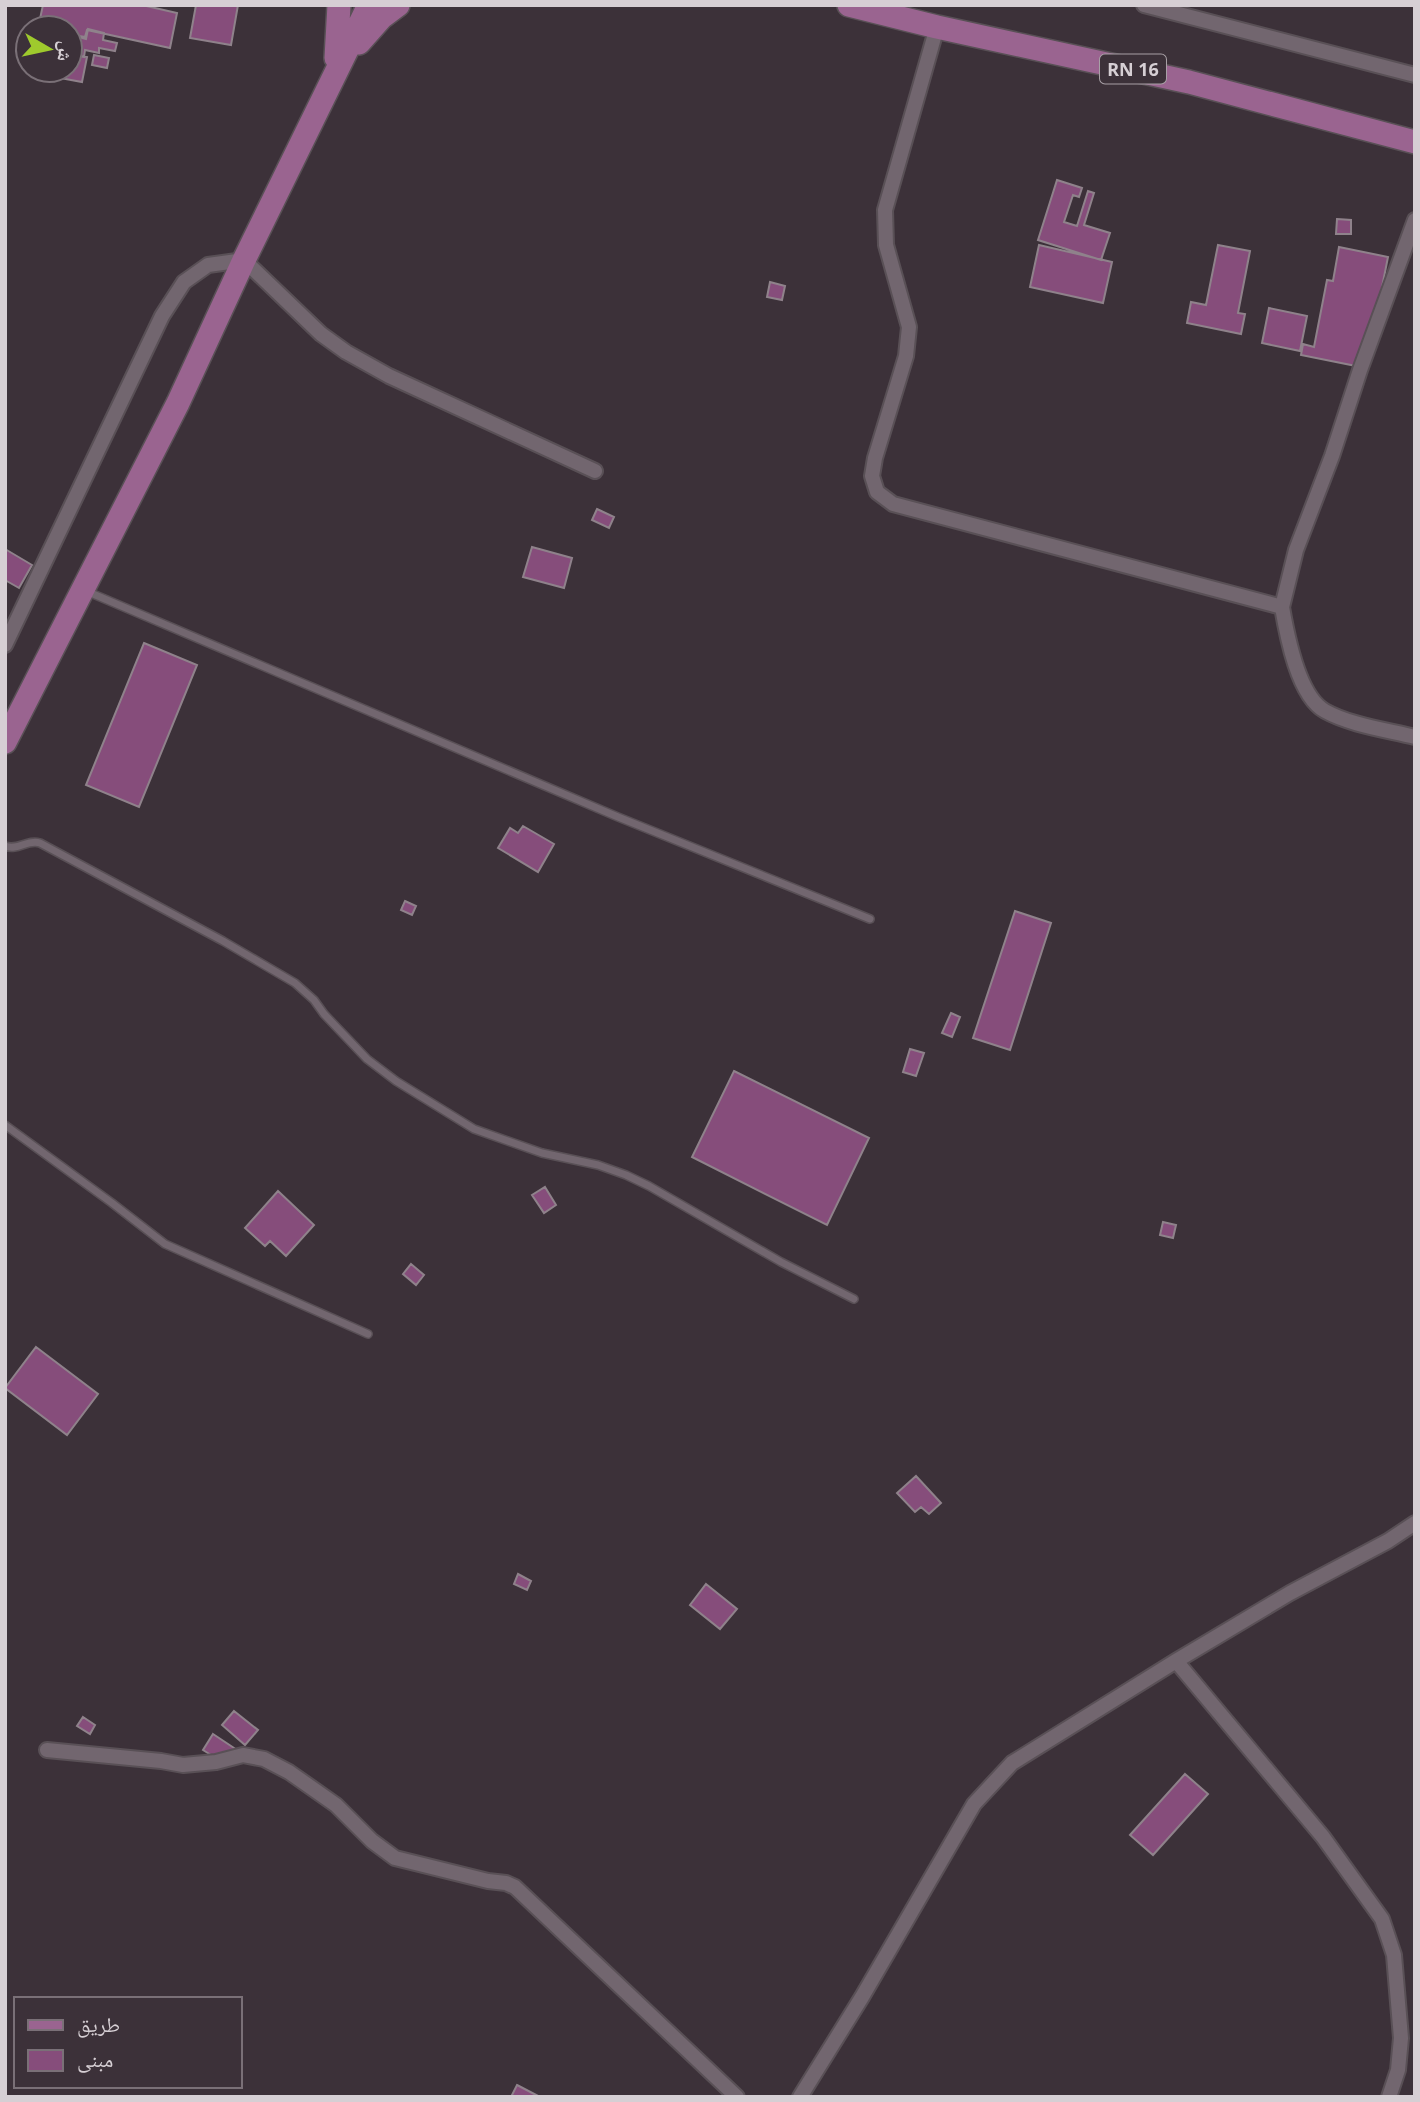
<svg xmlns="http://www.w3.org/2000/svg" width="1420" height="2102" font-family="'Noto Sans','Noto Naskh Arabic',sans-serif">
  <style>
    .building { fill: #864d7b; stroke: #8f828b; stroke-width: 2 }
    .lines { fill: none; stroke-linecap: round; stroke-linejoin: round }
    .service-casing { stroke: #595056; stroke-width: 10 }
    .minor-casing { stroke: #595056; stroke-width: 18 }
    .primary-casing { stroke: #595056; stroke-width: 26 }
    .service { stroke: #72666f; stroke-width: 7 }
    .minor { stroke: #72666f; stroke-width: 14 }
    .primary { stroke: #9a6490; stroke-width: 23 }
    .labels { text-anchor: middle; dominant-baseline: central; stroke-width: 7; stroke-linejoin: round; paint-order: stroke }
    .shield { fill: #3c3139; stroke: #a8a0a6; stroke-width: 2 }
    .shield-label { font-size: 18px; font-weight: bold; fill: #d6cfd4 }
  </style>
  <rect width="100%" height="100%" fill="#3c3139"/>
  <path class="building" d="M43,5h99l35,8 -7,35 -83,-18 -2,7 -12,-2 -3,16v-23h-32z
    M196,5h42l-7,40 -41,-7z
    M88,29l16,4 -1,7 14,3 -2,8 -16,-3v5l-14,-3 -1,7 -13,-3 4,-18 11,3z
    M70,54l17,3 -5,25 -22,-4 2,-8h8z
    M94,55l15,3 -2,10 -15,-3z
    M1057,180l25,8 -3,9 -6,-2 -9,27 13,4 11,-35 6,2 -10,32 26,8 -9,27 -63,-20z
    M1337,219l14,1v14h-15z
    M1039,245l73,17 -9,41 -73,-16z
    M1218,245l32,6 -12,62 7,1 -4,20 -54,-11 4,-21 15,3z
    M1339,247l49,10 -22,111 -65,-13 2,-11 11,3 13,-67 6,1z
    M770,282l15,4 -3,14 -15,-3z
    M1269,308l38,8 -7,35 -38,-8z
    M597,509l17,8 -5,11 -17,-8z
    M532,547l40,11 -8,30 -41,-11z
    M5,549l27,16 -13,23 -14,-8z
    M144,643l53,22 -58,142 -53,-22z
    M523,826l31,18 -16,28 -40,-24 12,-20 8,5z
    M405,901l11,5 -4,9 -11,-5z
    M1015,911l36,12 -41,127 -37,-12z
    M951,1013l9,4 -8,20 -10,-4z
    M910,1049l14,4 -8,23 -13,-4z
    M734,1071l135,67 -42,87 -135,-68z
    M545,1187l11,18 -12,8 -12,-18z
    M278,1191l36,34 -28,31 -16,-15 -5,5 -20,-18z
    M1163,1222l13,3 -3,13 -13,-3z
    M411,1264l13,11 -8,10 -13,-11z
    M36,1347l62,47 -31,41 -62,-47z
    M916,1476l25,27 -12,11 -8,-7 -6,5 -18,-19z
    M518,1574l13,7 -4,9 -13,-6z
    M706,1584l31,25 -17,20 -30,-24z
    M234,1711l24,19 -13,15 -23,-20z
    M83,1717l12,8 -5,9 -13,-8z
    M213,1734l24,16 -10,15 -24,-15z
    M1185,1774l23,20 -55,61 -23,-20z
    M517,2085l23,12h-29z"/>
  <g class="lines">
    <defs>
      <path id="service" d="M86,591l532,226 252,102
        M5,846c13,5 22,-7 35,-3l183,98 72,42 19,17 10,14 43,45 29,22 78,48 68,24 56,12 28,10 23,11 132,76 73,37
        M5,1125l107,78 53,41 203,90"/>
      <path id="minor" d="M1144,5l271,70
        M937,27l-52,183 1,35 23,82 -3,29 -31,102 -3,18 5,16 16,12 389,103c5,29 16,89 43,104 25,14 62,19 90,26
        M1282,607l14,-57 36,-94 28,-86 55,-150
        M5,645l157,-329 22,-34 24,-17 36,-5 77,74 25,18 43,24 206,95
        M1176,1661l147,176 59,82 12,36 7,83 -3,32 -9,27
        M47,1750l114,11 22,4 33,-3 27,-7 21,4 25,13 47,33 36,36 23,17 93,23 18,2 9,4 222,210
        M800,2097l62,-100 112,-193 38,-41 164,-102 114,-68 98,-52 27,-18"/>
      <path id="primary" d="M849,5l88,22 252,55 226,60
        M359,43l23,-26 16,-12
        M336,58l3,-53
        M5,742l173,-339 66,-143 125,-255"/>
    </defs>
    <use href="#service" class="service-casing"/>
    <use href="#minor" class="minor-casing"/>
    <use href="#primary" class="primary-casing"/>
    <use href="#service" class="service"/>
    <use href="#minor" class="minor"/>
    <use href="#primary" class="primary"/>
  </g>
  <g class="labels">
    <rect class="shield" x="1100" y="54.5" width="66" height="29" rx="5"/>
    <g class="shield-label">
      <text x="1133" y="69">RN 16</text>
    </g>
  </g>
  <rect width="1420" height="2102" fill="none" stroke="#d6cfd4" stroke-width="14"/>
  <rect x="14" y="1997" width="228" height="91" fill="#3c3139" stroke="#7a7077" stroke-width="2"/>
  <rect x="28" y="2020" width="35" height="10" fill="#9a6490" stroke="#7a7077" stroke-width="2"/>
  <text x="77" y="2032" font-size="21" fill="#d6cfd4">طريق</text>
  <rect x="28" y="2050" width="35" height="21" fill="#864d7b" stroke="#7a7077" stroke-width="2"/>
  <text x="77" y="2067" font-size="21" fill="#d6cfd4">مبنى</text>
  <g transform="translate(49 49) rotate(99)"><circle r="33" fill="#3c3139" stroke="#7a7077" stroke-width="2"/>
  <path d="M0-5L12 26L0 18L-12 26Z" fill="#9fca2d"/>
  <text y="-10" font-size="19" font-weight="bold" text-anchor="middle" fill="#d6cfd4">ش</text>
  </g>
</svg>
